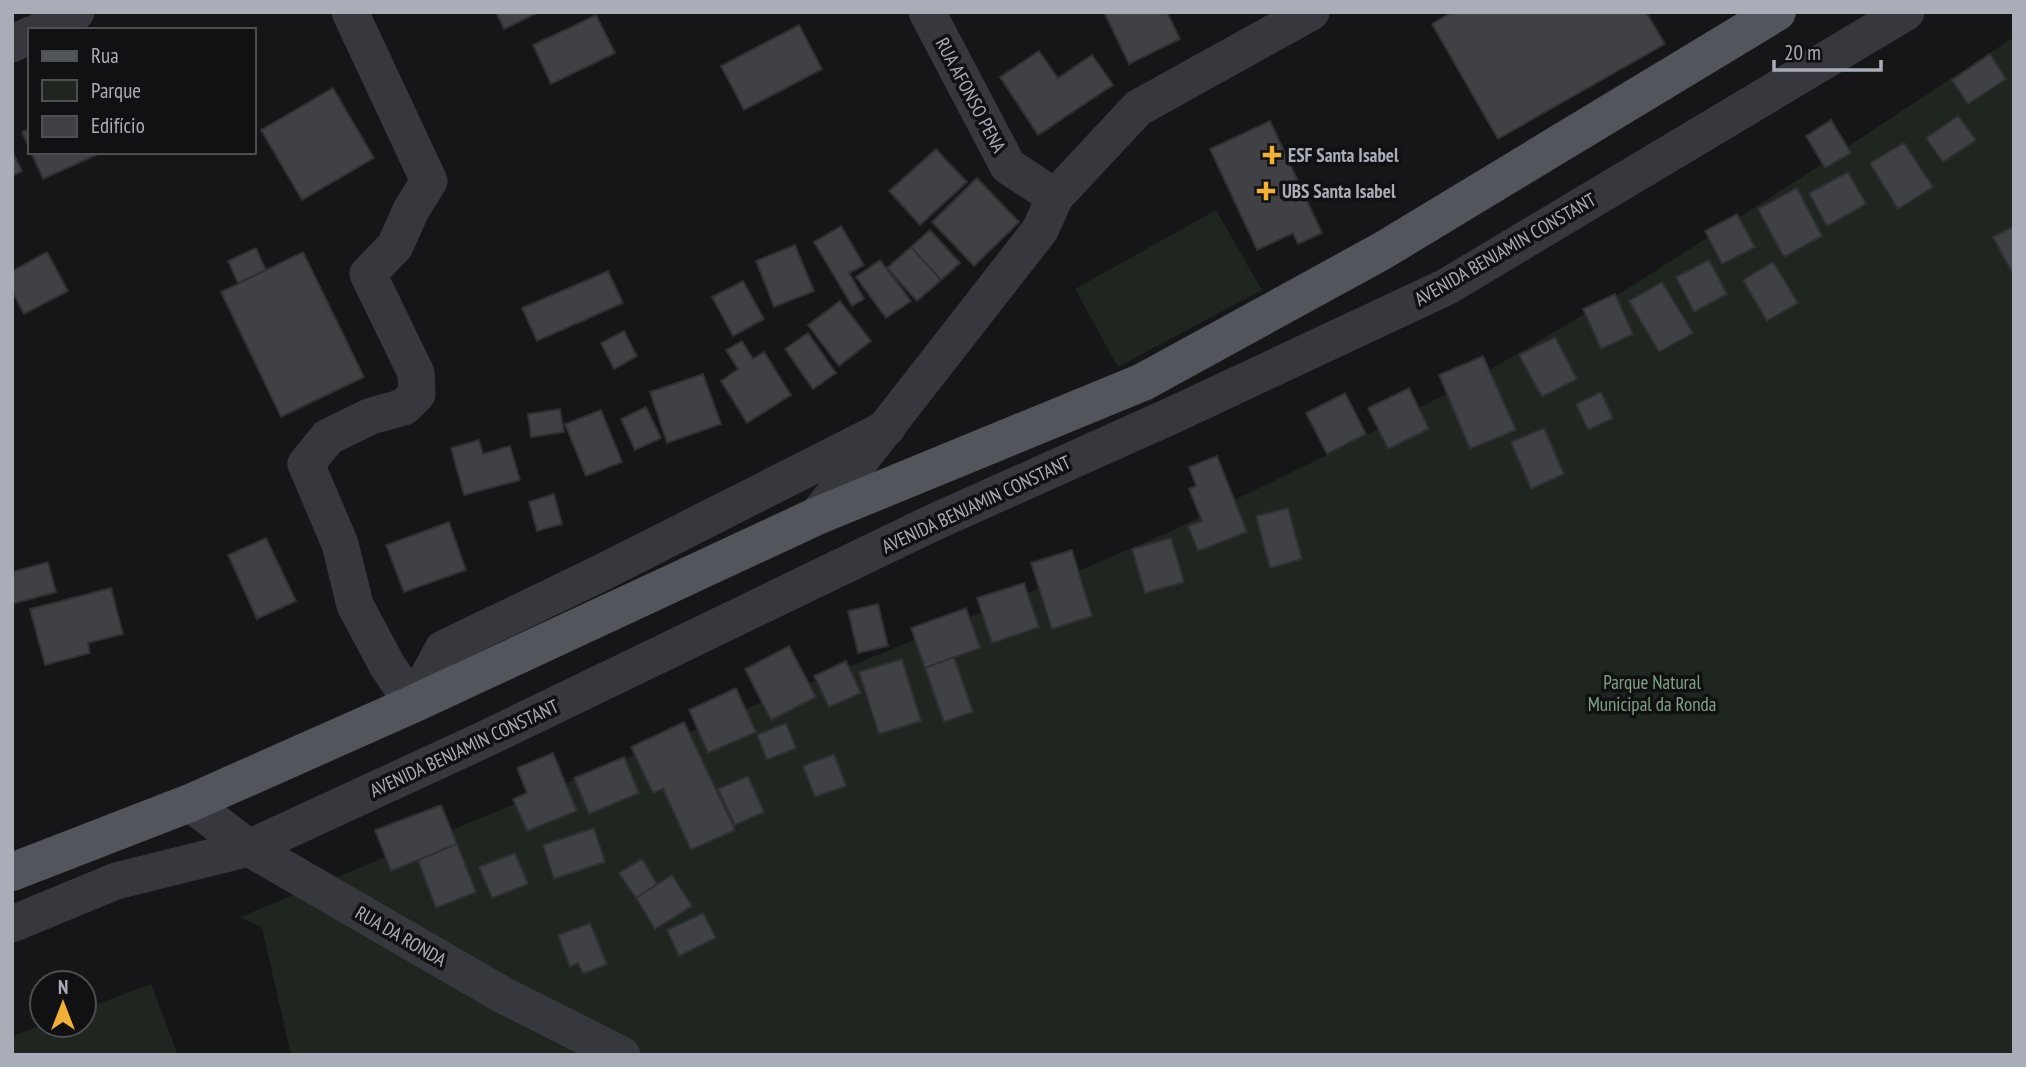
<svg xmlns="http://www.w3.org/2000/svg" width="2026" height="1067" font-family="'PT Sans Narrow',sans-serif">
  <style>
    .green { fill: #1e261f }
    .building { fill: #404145; stroke: #303034; stroke-width: 2 }
    .lines { fill: none; stroke-linecap: round; stroke-linejoin: round }
    .minor { stroke: #37383d; stroke-width: 37 }
    .major { stroke: #53555c; stroke-width: 38 }
    .poi-dot { fill: #f2b134; stroke: #111113; stroke-width: 2.5 }
    .labels { text-anchor: middle; dominant-baseline: central; stroke-width: 7; stroke-linejoin: round; paint-order: stroke }
    .street-label { font-size: 19px; fill: #a8adb8; stroke: #111113 }
    .poi-label { font-size: 19px; font-weight: bold; fill: #a8adb8; stroke: #111113; text-anchor: start }
    .park-label { font-size: 19px; fill: #7fa381; stroke: #111113 }
  </style>
  <rect width="100%" height="100%" fill="#161618"/>
  <path class="green" d="M2014,37v1018h-1723l-29,-127 -22,-11 759,-312 168,-72 154,-75 141,-72 162,-95 181,-116z
    M1216,210l46,80 -144,77 -43,-78z
    M151,984l27,71h-166v-19l30,-11h42v-16z"/>
  <path class="building" d="M496,12h43l-35,17z
    M1104,12h63l13,27 -51,25z
    M1452,12h194l19,32 -167,95 -66,-115z
    M596,15l19,38 -64,31 -18,-39z
    M799,25l23,44 -78,41 -23,-44z
    M1039,51l19,27 34,-23 21,30 -75,50 -38,-58z
    M1990,54l16,25 -38,25 -16,-24z
    M333,88l41,70 -72,42 -41,-70z
    M1958,116l18,24 -33,22 -17,-24z
    M1831,120l20,33 -26,15 -19,-32z
    M1270,121l52,112 -24,11 -5,-11 -36,17 -47,-101z
    M30,129v20l-8,-17z
    M1904,143l29,44 -35,22 -28,-46z
    M936,149l31,33 -47,43 -31,-34z
    M12,151l10,20 -10,5z
    M31,152h63l2,3 -53,24z
    M1848,172l18,32 -39,22 -18,-33z
    M977,178l42,44 -45,44 -42,-44z
    M1797,188l25,48 -38,21 -26,-48z
    M1737,214l18,33 -33,17 -17,-33z
    M841,226l23,39 -15,8 15,26 -12,7 -38,-64z
    M2014,226v50l-21,-39z
    M930,230l30,33 -19,17 -30,-33z
    M795,245l19,46 -40,16 -18,-46z
    M911,247l30,33 -24,21 -30,-33z
    M256,248l10,22 -28,13 -10,-22z
    M47,252l21,39 -44,23 -12,-23v-20z
    M303,252l61,125 -83,40 -60,-125z
    M880,260l31,41 -25,17 -30,-41z
    M1709,260l18,34 -33,18 -18,-35z
    M1773,262l25,41 -31,18 -24,-41z
    M608,271l15,32 -86,38 -15,-33z
    M743,281l21,38 -31,17 -21,-39z
    M1662,282l31,51 -34,19 -30,-51z
    M1615,294l18,40 -32,15 -18,-40z
    M840,301l31,40 -32,25 -31,-41z
    M624,331l13,25 -23,13 -13,-26z
    M808,333l28,40 -23,16 -28,-40z
    M1555,337l22,42 -35,18 -23,-42z
    M742,341l11,18 11,-7 27,43 -44,28 -26,-42 17,-12 -12,-19z
    M1483,356l33,74 -46,19 -31,-74z
    M703,374l18,50 -54,19 -17,-51z
    M1409,388l20,41 -41,20 -20,-41z
    M1601,392l12,26 -25,12 -12,-26z
    M1345,393l21,41 -39,20 -21,-41z
    M646,407l15,31 -26,12 -14,-31z
    M560,409l4,23 -33,5 -3,-23z
    M601,410l21,52 -36,14 -21,-52z
    M1544,428l20,46 -33,15 -20,-47z
    M479,440l4,14 27,-8 10,34 -56,15 -13,-47z
    M1217,456l30,76 -49,19 -10,-25 14,-5 -13,-32 7,-3 -7,-19z
    M554,494l8,30 -25,7 -8,-29z
    M1288,508l14,51 -32,9 -14,-52z
    M449,522l17,48 -62,22 -18,-47z
    M266,538l30,63 -39,18 -29,-64z
    M1171,538l13,44 -39,11 -13,-44z
    M1072,550l20,66 -40,13 -21,-66z
    M48,562l8,30 -44,12v-32z
    M1024,583l15,44 -47,16 -15,-45z
    M111,588l12,46 -35,9 2,10 -45,12 -15,-56z
    M878,604l10,42 -30,7 -10,-42z
    M966,608l14,40 -55,20 -14,-40z
    M789,646l27,51 -45,23 -26,-51z
    M954,657l19,55 -29,10 -19,-54z
    M902,659l19,62 -42,13 -20,-62z
    M846,661l15,32 -32,14 -15,-31z
    M736,688l20,44 -48,21 -19,-43z
    M684,722l51,108 -44,20 -28,-61 -10,4 -22,-46z
    M786,723l10,25 -29,12 -10,-25z
    M553,753l24,58 -50,20 -14,-32 14,-6 -10,-25z
    M834,754l12,32 -31,11 -12,-31z
    M624,757l15,36 -50,21 -15,-36z
    M748,776l16,36 -29,13 -17,-36z
    M441,805l16,39 -66,27 -16,-41z
    M594,828l11,34 -51,17 -11,-34z
    M457,844l19,48 -40,16 -18,-48z
    M515,853l13,31 -36,14 -13,-31z
    M642,859l15,25 -21,14 -17,-25z
    M672,875l20,31 -37,23 -19,-31z
    M703,913l13,25 -37,18 -12,-26z
    M590,923l17,41 -24,10 -5,-11 -8,4 -12,-32z"/>
  <g class="lines">
    <path class="minor" d="M350,12l79,169 -18,29 -16,36 -27,28 48,99 1,21 -13,13 -33,9 -43,21 -22,27 34,80 15,61 32,60 26,39 30,-55 160,-77 284,-144
      M927,12l81,154 47,31
      M41,30l35,-18
      M12,44l18,-9
      M817,516l223,-286 15,-33 83,-89 173,-96
      M190,803l59,45 252,146 121,61
      M12,924l104,-43 133,-33 236,-109 445,-215 243,-109 273,-128 460,-275"/>
    <path class="major" d="M12,872l178,-69 223,-99 404,-188 326,-134 239,-131 395,-239"/>
  </g>
  <g class="poi-dot">
    <path d="M1268.5 144.5h7v7h7v7h-7v7h-7v-7h-7v-7h7z"/>
    <path d="M1262.5 180.5h7v7h7v7h-7v7h-7v-7h-7v-7h7z"/>
  </g>
  <g class="labels">
    <g class="street-label">
      <text transform="translate(971 95) rotate(62)">RUA AFONSO PENA</text>
      <text transform="translate(1505 249) rotate(-30)">AVENIDA BENJAMIN CONSTANT</text>
      <text transform="translate(976 504) rotate(-25)">AVENIDA BENJAMIN CONSTANT</text>
      <text transform="translate(464 748) rotate(-25)">AVENIDA BENJAMIN CONSTANT</text>
      <text transform="translate(401 936) rotate(30)">RUA DA RONDA</text>
    </g>
    <g class="poi-label">
      <text x="1288" y="155">ESF Santa Isabel</text>
      <text x="1282" y="191">UBS Santa Isabel</text>
    </g>
    <g class="park-label">
      <text x="1652" y="682">Parque Natural<tspan x="1652" dy="22">Municipal da Ronda</tspan></text>
    </g>
  </g>
  <rect width="2026" height="1067" fill="none" stroke="#a8adb8" stroke-width="28"/>
  <rect x="28" y="28" width="228" height="126" fill="#111113" stroke="#4d4f55" stroke-width="2"/>
  <rect x="42" y="51" width="35" height="10" fill="#53555c" stroke="#4d4f55" stroke-width="2"/>
  <text x="91" y="63" font-size="21" fill="#a8adb8">Rua</text>
  <rect x="42" y="80" width="35" height="21" fill="#1e261f" stroke="#4d4f55" stroke-width="2"/>
  <text x="91" y="98" font-size="21" fill="#a8adb8">Parque</text>
  <rect x="42" y="116" width="35" height="21" fill="#404145" stroke="#4d4f55" stroke-width="2"/>
  <text x="91" y="133" font-size="21" fill="#a8adb8">Edifício</text>
  <g transform="translate(63 1004)"><circle r="33" fill="#111113" stroke="#4d4f55" stroke-width="2"/>
  <path d="M0-5L12 26L0 18L-12 26Z" fill="#f2b134"/>
  <text y="-10" font-size="19" font-weight="bold" text-anchor="middle" fill="#a8adb8">N</text>
  </g>
  <path d="M1774 60v10h107v-10" fill="none" stroke="#a8adb8" stroke-width="3.5"/>
  <text x="1784" y="60" font-size="21" fill="#a8adb8" stroke="#111113" stroke-width="5" paint-order="stroke">20 m</text>
</svg>
